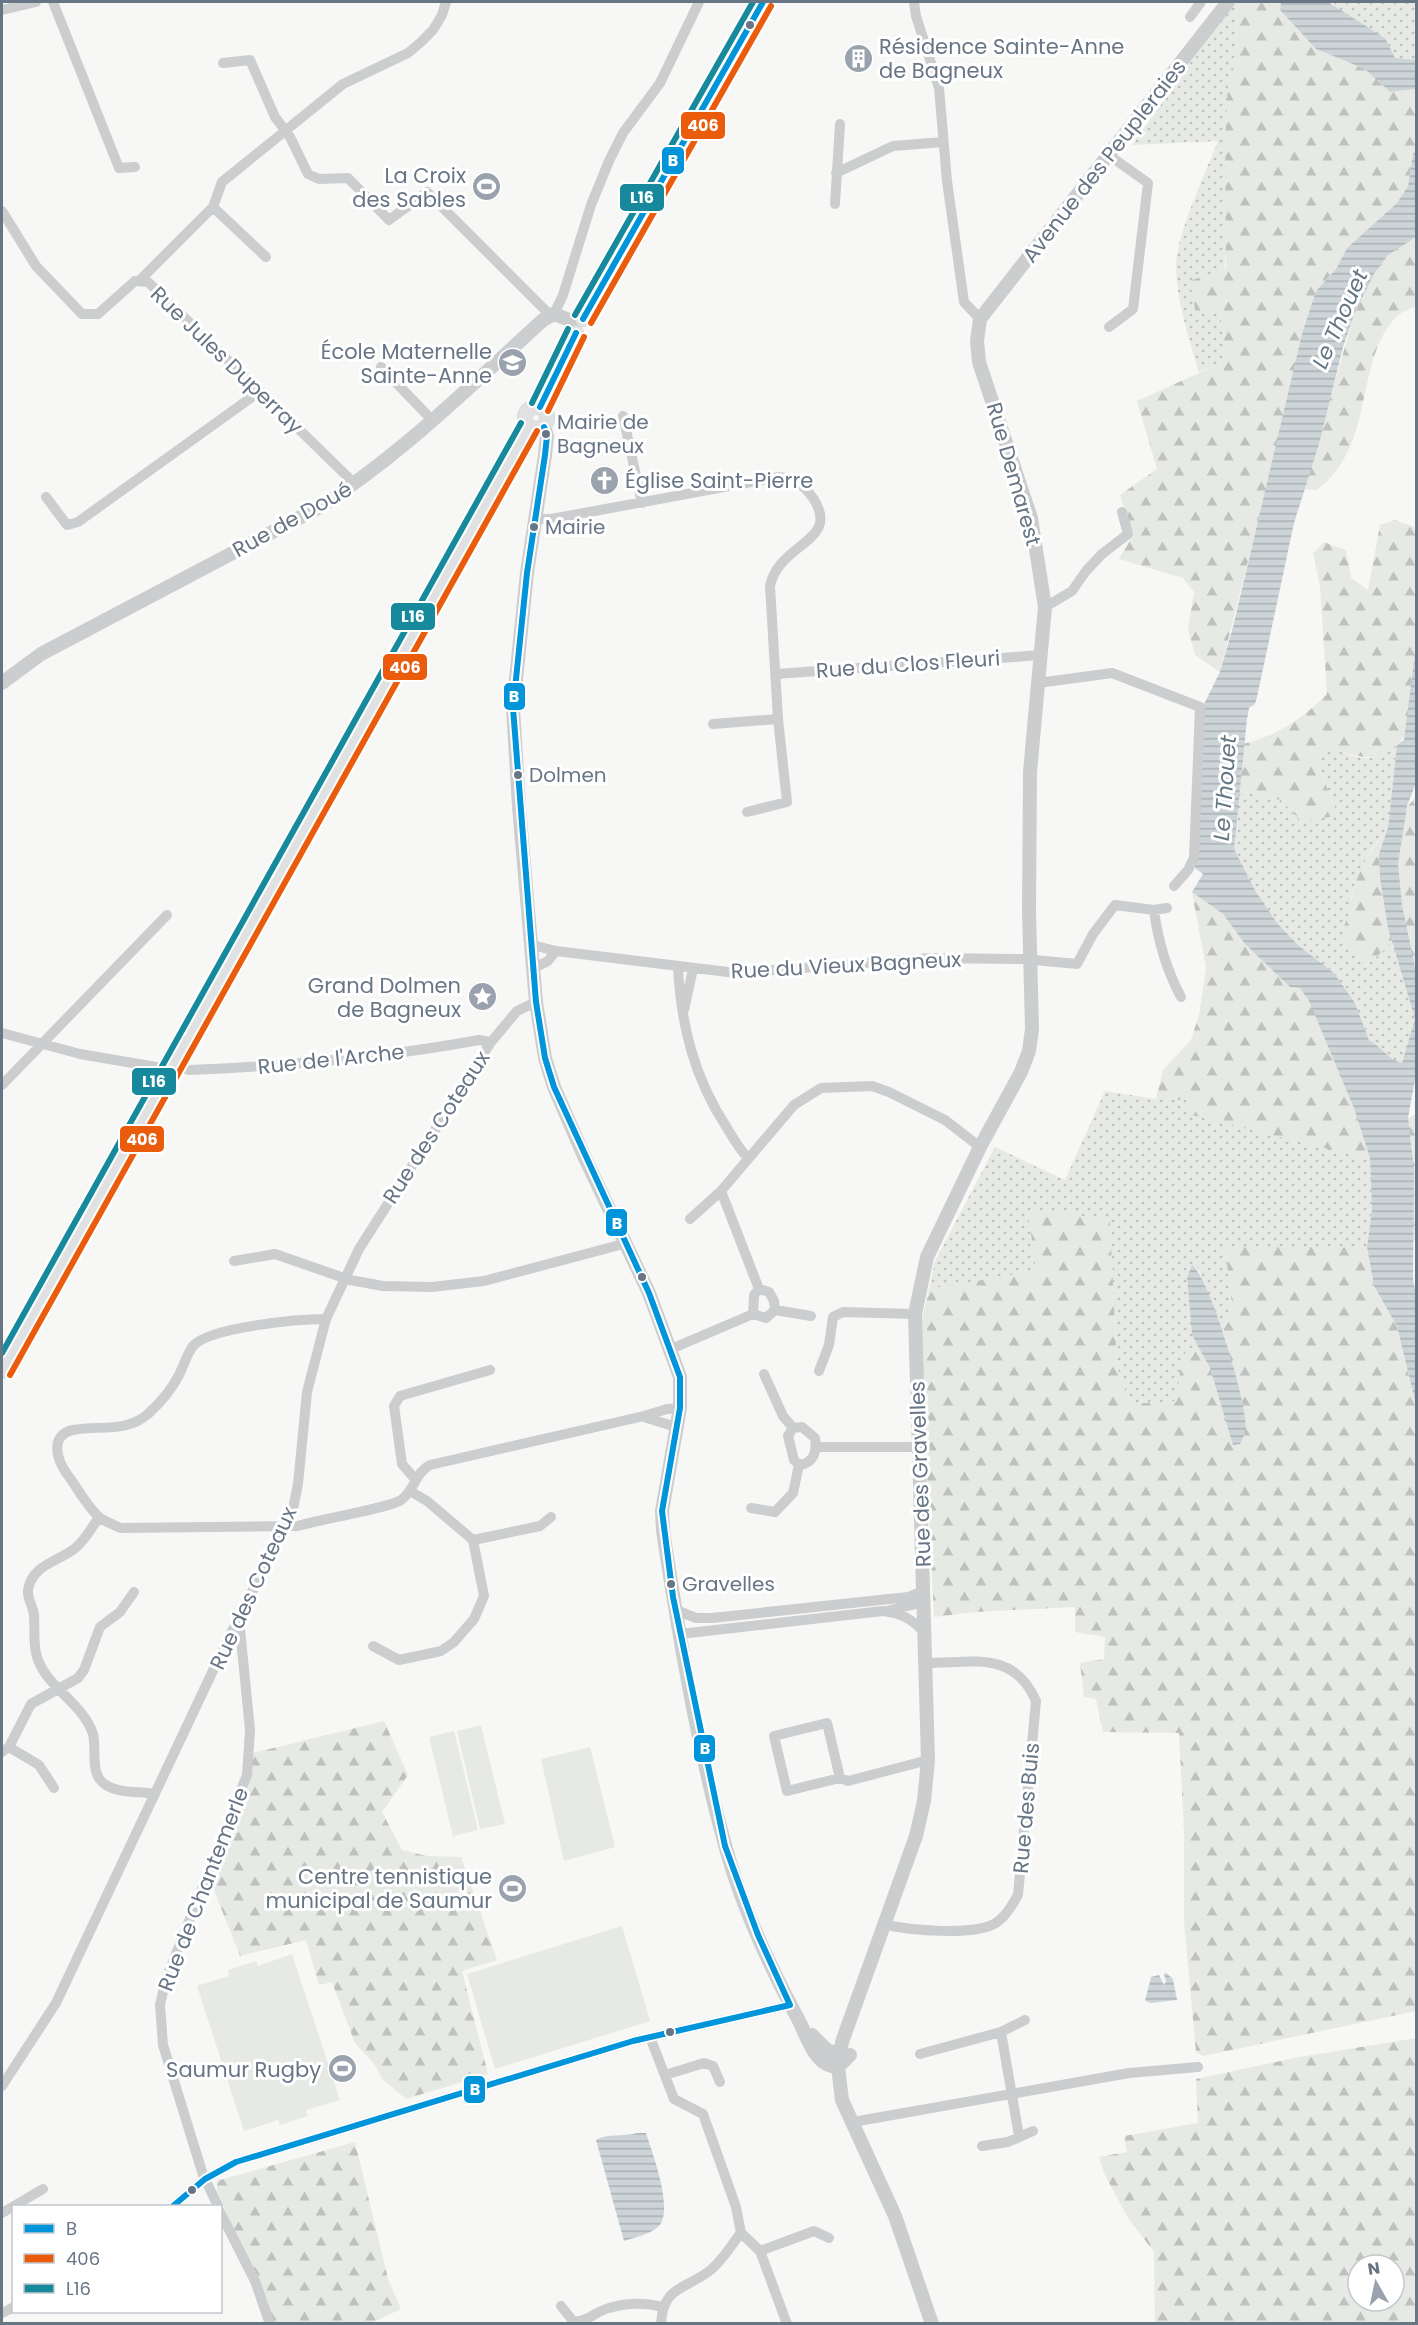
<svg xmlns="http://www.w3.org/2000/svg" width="1418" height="2325" font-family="Poppins,sans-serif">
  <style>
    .grass { fill: url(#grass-dots) }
    .forest { fill: url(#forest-firs); fill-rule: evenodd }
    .pitch { fill: #e6e9e4 }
    .water { fill: url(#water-rules) }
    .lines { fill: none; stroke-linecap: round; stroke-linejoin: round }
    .secondary-casing { stroke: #d4d5d6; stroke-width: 16 }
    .minor { stroke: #cccdcf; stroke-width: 10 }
    .tertiary { stroke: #cccdcf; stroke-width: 14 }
    .secondary { stroke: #e0e1e2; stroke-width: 15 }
    .bus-1-casing { stroke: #fff; stroke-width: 10 }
    .bus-2-casing { stroke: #fff; stroke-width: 10 }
    .bus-3-casing { stroke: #fff; stroke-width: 10 }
    .bus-1 { stroke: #0095da; stroke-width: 6 }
    .bus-2 { stroke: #ea5b0c; stroke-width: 6 }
    .bus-3 { stroke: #168a9c; stroke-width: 6 }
    .bus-dot { fill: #677585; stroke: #fff; stroke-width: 2 }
    .labels { text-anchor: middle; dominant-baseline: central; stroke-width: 6; stroke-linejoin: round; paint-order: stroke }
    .bus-label { font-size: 20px; fill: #677585; stroke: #fff; text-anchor: start }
    .poi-label { font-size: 21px; fill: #677585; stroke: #fff; text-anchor: end }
    .street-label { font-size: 21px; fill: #677585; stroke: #fff }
    .water-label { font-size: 22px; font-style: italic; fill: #637681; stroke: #fff }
    .line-badge { stroke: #fff; stroke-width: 2 }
    .badge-label { font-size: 16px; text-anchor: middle; font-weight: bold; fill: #fff }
  </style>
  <defs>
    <pattern id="grass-dots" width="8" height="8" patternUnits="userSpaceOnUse" patternTransform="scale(1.5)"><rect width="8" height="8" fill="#e6e9e4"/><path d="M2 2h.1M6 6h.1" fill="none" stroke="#bec1be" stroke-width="1.8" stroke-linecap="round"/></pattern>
    <pattern id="forest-firs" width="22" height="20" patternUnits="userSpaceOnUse" patternTransform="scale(1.5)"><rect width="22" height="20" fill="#e6e9e4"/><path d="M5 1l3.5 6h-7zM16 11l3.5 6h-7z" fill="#bec1be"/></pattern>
    <pattern id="water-rules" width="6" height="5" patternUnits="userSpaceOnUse" patternTransform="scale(1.5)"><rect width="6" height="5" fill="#cdd4d7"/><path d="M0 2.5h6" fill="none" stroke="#aab1b4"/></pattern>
  </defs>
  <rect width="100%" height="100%" fill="#f7f7f6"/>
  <path class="grass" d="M1233,2h3l1,42 -9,40 -1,157 -7,69 4,37 -3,16 -22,9c-10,-34 -22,-69 -23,-104 -1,-31 30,-96 42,-127l-86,4z
    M1333,2h83v58l-22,-1 -9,-21 -51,-32z
    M1397,745l-9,83 -17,21 -14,29 -6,20v16l-8,14 24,37 25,-22 23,76 -13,45c-15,-5 -20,-17 -33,-24l-14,-37 -21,-30 -36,-28 -21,-22 -21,-31 -19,-37 -3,-6 4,-58 43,9 20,21 34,-13 -18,-46 14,-14c29,11 40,17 66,-3z
    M1105,1091l51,8 30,1 7,15 177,43 2,52 -5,37h-142l7,57 -9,28 -24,-62 -7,-5 -5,12 5,58 9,14 -14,-1 -7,23 -2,30 -47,3 -14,-37 -7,-145 -43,-9 -39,-2 9,60 -108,18 6,-28 60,-114 70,33z"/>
  <path class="forest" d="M1236,2h45l-1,8 36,39 49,20 25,23 26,-3v61l-3,4 -5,32 -11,17 -50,45 -11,21 -20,22 -96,381 -25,-17 -7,-26 6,-37 -11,-14 -64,-19 14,-24 -13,-40 37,-26 -20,-68 84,-38 3,-16 -4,-37 -24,5 -6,-34 36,-13 -1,-124 3,-60 9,-40z
    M1416,236v70c-6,3 -15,6 -20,11 -43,46 -19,127 -79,173l-13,-1 51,-177 19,-38 14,-20z
    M1395,520l19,7 2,8v183c-24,42 -39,47 -85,30l-14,14 18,46 -5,9 -29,4 -20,-21 -43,-9 5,-47c35,-9 58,-24 84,-50l-7,-108 -7,-33 11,-11 22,8 5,28 17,12 12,-65z
    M1416,797v175l-1,-6 -23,-23 -25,22 -19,-16 -5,-21c9,-16 7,-32 14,-49 12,-32 36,-57 59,-82z
    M1192,892l31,22 22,30 45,43 10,1 108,130 8,-4v126l-3,1v-71l-221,-55 -6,-15 -30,-1 7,-29 28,-30 8,-25 7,-47z
    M1028,1211l39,2 43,9 7,145 14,37 46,-3 3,-30 7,-23 14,1 9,19 23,76 12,-28 -22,-84 9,-28 -7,-57h142l7,39 23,40 19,79v606l-213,45 -7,-4 -12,-131v-90l-5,-98 -76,-1 -7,-33 -12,-2 -4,-34 24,-4 1,-22 -30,-5v-25l-100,5 -41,5 -14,-289 9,-39 107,-18z
    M384,1721l24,54 -26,37 20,38 25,6 34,1 36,103 -35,11 26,103 -82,25 -24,-20 -7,-14 -20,-22 -23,-61 -13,3 -13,-45 -66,16 -30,-76 43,-127z
    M1416,2038v285h-261l-1,-71 -26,-34 -24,-45 -5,-16 28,-5 -3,-16 74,-13 -2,-44 98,-21zM1358,2265h36v36h-36z
    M355,2142l33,137 13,30 -30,14h-98l-56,-132v-10z"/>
  <path class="pitch" d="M481,1725l24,99 -25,5 -23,-98z
    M454,1731l24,99 -25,6 -24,-99z
    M590,1747l25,100 -51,14 -23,-102z
    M622,1926l28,95 -155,48 -28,-95z
    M292,1954l48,146 -34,10 2,6 -28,9 -2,-5 -34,11 -47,-145 32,-10 -1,-6 28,-9 2,5z"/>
  <path class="water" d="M1281,2h47l57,36 10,20 21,2v29l-26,3 -25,-23 -49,-20 -36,-39z
    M1416,150v87l-28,18 -14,19 -19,38 -12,35 -24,97 -25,79 -37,174 -2,7 -6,4 -2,11 -13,130 22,43 21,31 21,22 36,28 21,30 14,37c13,7 18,19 33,23l13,-44 -27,-91 -8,-50 -1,-24 9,-26 9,-83 7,-5 12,-94v-28v165l-9,23 -9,58 4,41 14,67v103l-8,43 6,52 -1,110 3,14v111l-19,-79 -23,-40 -7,-39 5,-37 -2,-52 -16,-50 -45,-107 -9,-13 -10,-1 -45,-43 -22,-30 -31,-22 11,-18 -8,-6 9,-164 16,-32 13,-45 69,-293 14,-43 20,-22 11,-21 50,-45 11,-17 5,-32z
    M1192,1265c17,11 51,128 53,152 1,10 0,18 -5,27l-7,1 -23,-77 -18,-33 -5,-58z
    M1166,1973l7,6 4,21 -26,3 -6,-2 6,-24 8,-2 5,10 2,-4 -2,-7z
    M637,2133h9c6,19 29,79 12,94 -8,7 -24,11 -34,14l-28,-101c11,-7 27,-3 41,-7z"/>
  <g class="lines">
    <defs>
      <path id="secondary" d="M583,319l180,-317
        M525 418a11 11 0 1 1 22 0a11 11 0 1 1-22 0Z
        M540,407l36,-74
        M2,1371l527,-944"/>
    </defs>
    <use href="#secondary" class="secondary-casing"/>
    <path class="minor" d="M53,2l66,166 16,-1
      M914,2l2,14 23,72 8,93 17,121 16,17
      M2,10l34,-8
      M1190,17l11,-15
      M223,63l27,-3 25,57 15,20 18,37 11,5 29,-1 41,42 38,-28 120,120 7,2 9,-19 28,-90 18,-44 14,-28 37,-50 39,-81
      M836,173l57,-27 50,-4
      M835,204l5,-80
      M213,207l53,50
      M2,211l34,55 46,48h16l37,-33 13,1 207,202
      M140,280l73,-73 9,-25 121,-98 65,-31 13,-11 12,-12 9,-15 4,-13
      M1109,327l24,-18 15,-126 -38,-27
      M381,367l51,53
      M623,416l19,87
      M46,497l21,28 11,-3 181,-130
      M534,519h17l228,-42c15,1 25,8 34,21 29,44 -34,44 -43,88l8,133 -65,5
      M1045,607l27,-16 14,-20 16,-17 26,-20 -6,-22
      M776,674l265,-19
      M1038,683l74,-10 88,34 -6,151 -6,12 -14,16
      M747,812l40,-10 -9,-83
      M1154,910c4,31 12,59 27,87
      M532,945l24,6 180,22 195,-15 93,1 53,5 16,-30 22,-29 39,5 13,-2
      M678,967c3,58 16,111 49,161 6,10 12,21 21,30
      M534,968l14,-7 8,-10
      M684,1010l9,-41
      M2,1033l78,21 88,15
      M171,1064l18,6c99,-4 192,-12 290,-30l12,2
      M2,1085l165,-170
      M721,1191l38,98 10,3 5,9 1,9 -9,8 -13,-4 1,-19 5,-6
      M690,1219l31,-28 73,-86 27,-17 51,-2 17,6 56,28 35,27
      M234,1261l41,-7 75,26 33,6 49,1 52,-6 143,-38
      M775,1310l36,6
      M326,1319c-26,0 -117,8 -133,27 -6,8 -9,19 -14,29 -7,14 -19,28 -31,39 -22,19 -49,11 -75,16 -24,5 -16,30 -6,44 10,13 20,33 33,44 6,4 14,7 21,10l177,-2c20,-6 94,-19 103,-26 14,-10 14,-27 29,-35l214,-49 23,-7 13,-1
      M671,1349l82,-35
      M819,1371l10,-26 4,-28 10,-5 72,2
      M764,1374l19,42 10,12
      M644,1417l32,10
      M802,1427l13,11c2,14 -1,25 -16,27l-5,-5 -6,-24 5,-8z
      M816,1447h102
      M415,1479l-13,-15 -8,-58 6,-10 90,-26
      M751,1508l24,4 18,-19 6,-28
      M99,1517c-7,10 -15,25 -25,32 -17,13 -42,16 -46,41 -1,10 6,17 6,26 1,13 -1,29 3,41 9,30 46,46 56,77 4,16 -4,41 13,51 14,9 34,6 49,9
      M473,1540l67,-14 11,-9
      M676,1610l20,8h16l196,-21 17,-7
      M890,1610l35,-8
      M680,1634l203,-23c19,2 30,9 42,22
      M373,1646l26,14 42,-9 13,-9 20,-23 10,-23 -11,-56 -46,-39 -17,-10
      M9,1747l30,18 15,23
      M2,1752l7,-5 22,-43 47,-26 6,-8 16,-43 20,-15 14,-20
      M840,1778l-13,-55 -53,13 13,55 53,-13 8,3 80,-21
      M886,1925c25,5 85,11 108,-1 11,-6 18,-19 24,-29l18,-194c-22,-51 -63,-38 -110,-38
      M1001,2032l18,104
      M650,2037l24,62 29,15 33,93 5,26c-10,12 -20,30 -33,39 -25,18 -45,15 -47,52
      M920,2054l81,-22 24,-12
      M665,2075l39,-12 9,3 7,16
      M2,2086l54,-83 171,-362 59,-116 7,-16 5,-25 9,-92 19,-73 33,-70 132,-207 26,-31 19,-9
      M853,2122l276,-49 69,-6
      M982,2146l26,-4 25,-11
      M173,2206l32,-27 31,-17 397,-121 157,-36
      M218,2206l-15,-31 -40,-130 -3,-40 6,-26 81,-204 3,-45 -11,-111
      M220,2212l35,69 15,43
      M2,2213l41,-24
      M741,2233l19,18 27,73
      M760,2251l54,-20 15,7
      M561,2306l12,15c13,2 23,-10 36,-13 16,-5 37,-6 53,-1
      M2,2313l12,-6"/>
    <path class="tertiary" d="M544,427l3,9 -2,19 -18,118 -14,135 6,99 17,195 9,56 9,29 30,69 65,137 31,84v31l-18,103 1,20c16,105 34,212 62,314 16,59 43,118 72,172 10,18 17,50 41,50l12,-12
      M2,683l39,-29 275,-145c83,-52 154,-123 227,-189l11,-6 18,7
      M812,2035l17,17 11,-1
      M932,2324l-37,-108 -53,-116 -4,-33 4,-25 74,-206 8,-35 4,-41 -13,-446 12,-57 53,-110 41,-75 8,-21 3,-22 -3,-119 1,-138 15,-165 -14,-89 -52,-156 -2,-21 3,-22 248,-317"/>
    <use href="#secondary" class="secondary"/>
    <defs>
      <path id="bus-1" d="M583,319l180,-317
        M540,407l36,-74
        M544,427l3,9 -2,19 -18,118 -14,135 23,294 9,56 9,29 95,206 31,84v31l-18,103 11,86 52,249 33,89 32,70
        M173,2206l32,-27 31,-17 397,-121 157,-36"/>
      <path id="bus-2" d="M591,323l180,-317
        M548,411l36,-74
        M10,1375l527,-944"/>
      <path id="bus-3" d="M575,315l178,-313
        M532,403l36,-74
        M2,1353l519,-930"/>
    </defs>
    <use href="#bus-1" class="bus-1-casing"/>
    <use href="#bus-2" class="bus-2-casing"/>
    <use href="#bus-3" class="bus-3-casing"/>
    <use href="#bus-1" class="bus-1"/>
    <use href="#bus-2" class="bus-2"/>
    <use href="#bus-3" class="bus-3"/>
  </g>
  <defs>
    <symbol id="building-disc" viewBox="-11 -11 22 22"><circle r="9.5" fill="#99a2ad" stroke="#fff"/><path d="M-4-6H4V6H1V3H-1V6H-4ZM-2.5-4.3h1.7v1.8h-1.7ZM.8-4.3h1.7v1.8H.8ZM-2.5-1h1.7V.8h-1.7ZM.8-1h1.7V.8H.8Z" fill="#fff"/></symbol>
    <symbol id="stadium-disc" viewBox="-11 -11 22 22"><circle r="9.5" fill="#99a2ad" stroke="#fff"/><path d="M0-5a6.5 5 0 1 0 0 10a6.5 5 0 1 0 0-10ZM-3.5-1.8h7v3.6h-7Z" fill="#fff"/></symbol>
    <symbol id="school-disc" viewBox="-11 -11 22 22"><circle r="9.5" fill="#99a2ad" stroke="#fff"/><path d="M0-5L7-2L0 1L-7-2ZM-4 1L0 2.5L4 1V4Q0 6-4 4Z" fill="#fff"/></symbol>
    <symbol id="church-disc" viewBox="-11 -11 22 22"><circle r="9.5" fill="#99a2ad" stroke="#fff"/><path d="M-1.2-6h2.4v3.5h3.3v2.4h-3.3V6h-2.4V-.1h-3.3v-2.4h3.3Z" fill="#fff"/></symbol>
    <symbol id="sight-disc" viewBox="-11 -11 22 22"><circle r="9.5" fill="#99a2ad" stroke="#fff"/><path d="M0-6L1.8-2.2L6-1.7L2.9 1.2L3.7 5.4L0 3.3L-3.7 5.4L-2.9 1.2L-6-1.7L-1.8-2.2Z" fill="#fff"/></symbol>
  </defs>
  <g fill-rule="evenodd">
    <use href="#building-disc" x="842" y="42" width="33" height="33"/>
    <use href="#stadium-disc" x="470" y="170" width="33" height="33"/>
    <use href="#school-disc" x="496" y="346" width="33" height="33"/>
    <use href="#church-disc" x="588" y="464" width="33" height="33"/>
    <use href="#sight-disc" x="466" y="980" width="33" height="33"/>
    <use href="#stadium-disc" x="496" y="1872" width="33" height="33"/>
    <use href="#stadium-disc" x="326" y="2052" width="33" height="33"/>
  </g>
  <g class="bus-dot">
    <circle cx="750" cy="25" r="5"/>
    <circle cx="546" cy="434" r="5"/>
    <circle cx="534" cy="527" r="5"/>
    <circle cx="518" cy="775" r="5"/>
    <circle cx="642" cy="1277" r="5"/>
    <circle cx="671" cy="1584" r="5"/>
    <circle cx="670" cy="2032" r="5"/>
    <circle cx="192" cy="2190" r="5"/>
  </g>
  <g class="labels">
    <g class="bus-label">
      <text x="557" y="422">Mairie de<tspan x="557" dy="24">Bagneux</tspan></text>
      <text x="545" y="527">Mairie</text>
      <text x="529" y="775">Dolmen</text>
      <text x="682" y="1584">Gravelles</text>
    </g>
    <g class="poi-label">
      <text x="879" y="46" text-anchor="start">Résidence Sainte-Anne<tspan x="879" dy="24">de Bagneux</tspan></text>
      <text x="466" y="175">La Croix<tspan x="466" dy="24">des Sables</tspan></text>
      <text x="492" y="351">École Maternelle<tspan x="492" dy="24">Sainte-Anne</tspan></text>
      <text x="625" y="480" text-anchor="start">Église Saint-Pierre</text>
      <text x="461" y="985">Grand Dolmen<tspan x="461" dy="24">de Bagneux</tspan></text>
      <text x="492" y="1876">Centre tennistique<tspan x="492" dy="24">municipal de Saumur</tspan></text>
      <text x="321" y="2069">Saumur Rugby</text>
    </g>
    <g class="street-label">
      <text transform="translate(1104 161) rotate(-52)">Avenue des Peupleraies</text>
      <text transform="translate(227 360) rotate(44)">Rue Jules Duperray</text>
      <text transform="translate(1014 474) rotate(74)">Rue Demarest</text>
      <text transform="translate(292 519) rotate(-29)">Rue de Doué</text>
      <text transform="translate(908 664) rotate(-4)">Rue du Clos Fleuri</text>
      <text transform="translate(846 965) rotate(-3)">Rue du Vieux Bagneux</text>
      <text transform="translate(331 1059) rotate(-6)">Rue de l'Arche</text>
      <text transform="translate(436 1127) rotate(-57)">Rue des Coteaux</text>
      <text transform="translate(920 1474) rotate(-92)">Rue des Gravelles</text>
      <text transform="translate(253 1588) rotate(-65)">Rue des Coteaux</text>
      <text transform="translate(1026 1808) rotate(-85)">Rue des Buis</text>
      <text transform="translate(203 1889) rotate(-69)">Rue de Chantemerle</text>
    </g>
    <g class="water-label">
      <text transform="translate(1340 319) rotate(-66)">Le Thouet</text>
      <text transform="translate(1225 788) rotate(-86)">Le Thouet</text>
    </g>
  </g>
  <g class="line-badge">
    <rect x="680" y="111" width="46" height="29" rx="6" fill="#ea5b0c"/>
    <rect x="661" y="146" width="24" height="29" rx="6" fill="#0095da"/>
    <rect x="619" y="183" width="46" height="29" rx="6" fill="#168a9c"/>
    <rect x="390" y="602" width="46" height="29" rx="6" fill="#168a9c"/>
    <rect x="382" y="653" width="46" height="28" rx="6" fill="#ea5b0c"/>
    <rect x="503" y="682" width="23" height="29" rx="6" fill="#0095da"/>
    <rect x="131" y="1067" width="46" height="29" rx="6" fill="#168a9c"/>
    <rect x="119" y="1125" width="46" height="28" rx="6" fill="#ea5b0c"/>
    <rect x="605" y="1208" width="23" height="29" rx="6" fill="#0095da"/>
    <rect x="693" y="1734" width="23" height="29" rx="6" fill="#0095da"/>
    <rect x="463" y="2075" width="23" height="29" rx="6" fill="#0095da"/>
  </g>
  <g class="badge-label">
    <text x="703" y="131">406</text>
    <text x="673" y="166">B</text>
    <text x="642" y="203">L16</text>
    <text x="413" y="622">L16</text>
    <text x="405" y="673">406</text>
    <text x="514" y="702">B</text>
    <text x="154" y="1087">L16</text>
    <text x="142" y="1145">406</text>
    <text x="617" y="1229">B</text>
    <text x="705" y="1754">B</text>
    <text x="475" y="2095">B</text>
  </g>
  <rect width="1418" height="2325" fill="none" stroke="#677585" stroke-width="6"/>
  <rect x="12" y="2205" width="210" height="108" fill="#ffffff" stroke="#c2c8ce" stroke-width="1.5"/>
  <rect x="24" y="2224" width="30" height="9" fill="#0095da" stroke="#c2c8ce" stroke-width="1.5"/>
  <text x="66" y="2235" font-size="18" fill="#677585">B</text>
  <rect x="24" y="2254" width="30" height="9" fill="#ea5b0c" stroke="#c2c8ce" stroke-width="1.5"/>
  <text x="66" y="2265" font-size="18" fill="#677585">406</text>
  <rect x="24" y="2284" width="30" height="9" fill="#168a9c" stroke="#c2c8ce" stroke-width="1.5"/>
  <text x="66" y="2295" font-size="18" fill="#677585">L16</text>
  <g transform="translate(1376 2283) rotate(351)"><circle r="28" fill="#ffffff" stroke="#c2c8ce" stroke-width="1.5"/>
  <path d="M0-4.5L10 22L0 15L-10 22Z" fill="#99a2ad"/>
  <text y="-9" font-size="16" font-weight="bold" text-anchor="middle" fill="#677585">N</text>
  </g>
</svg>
